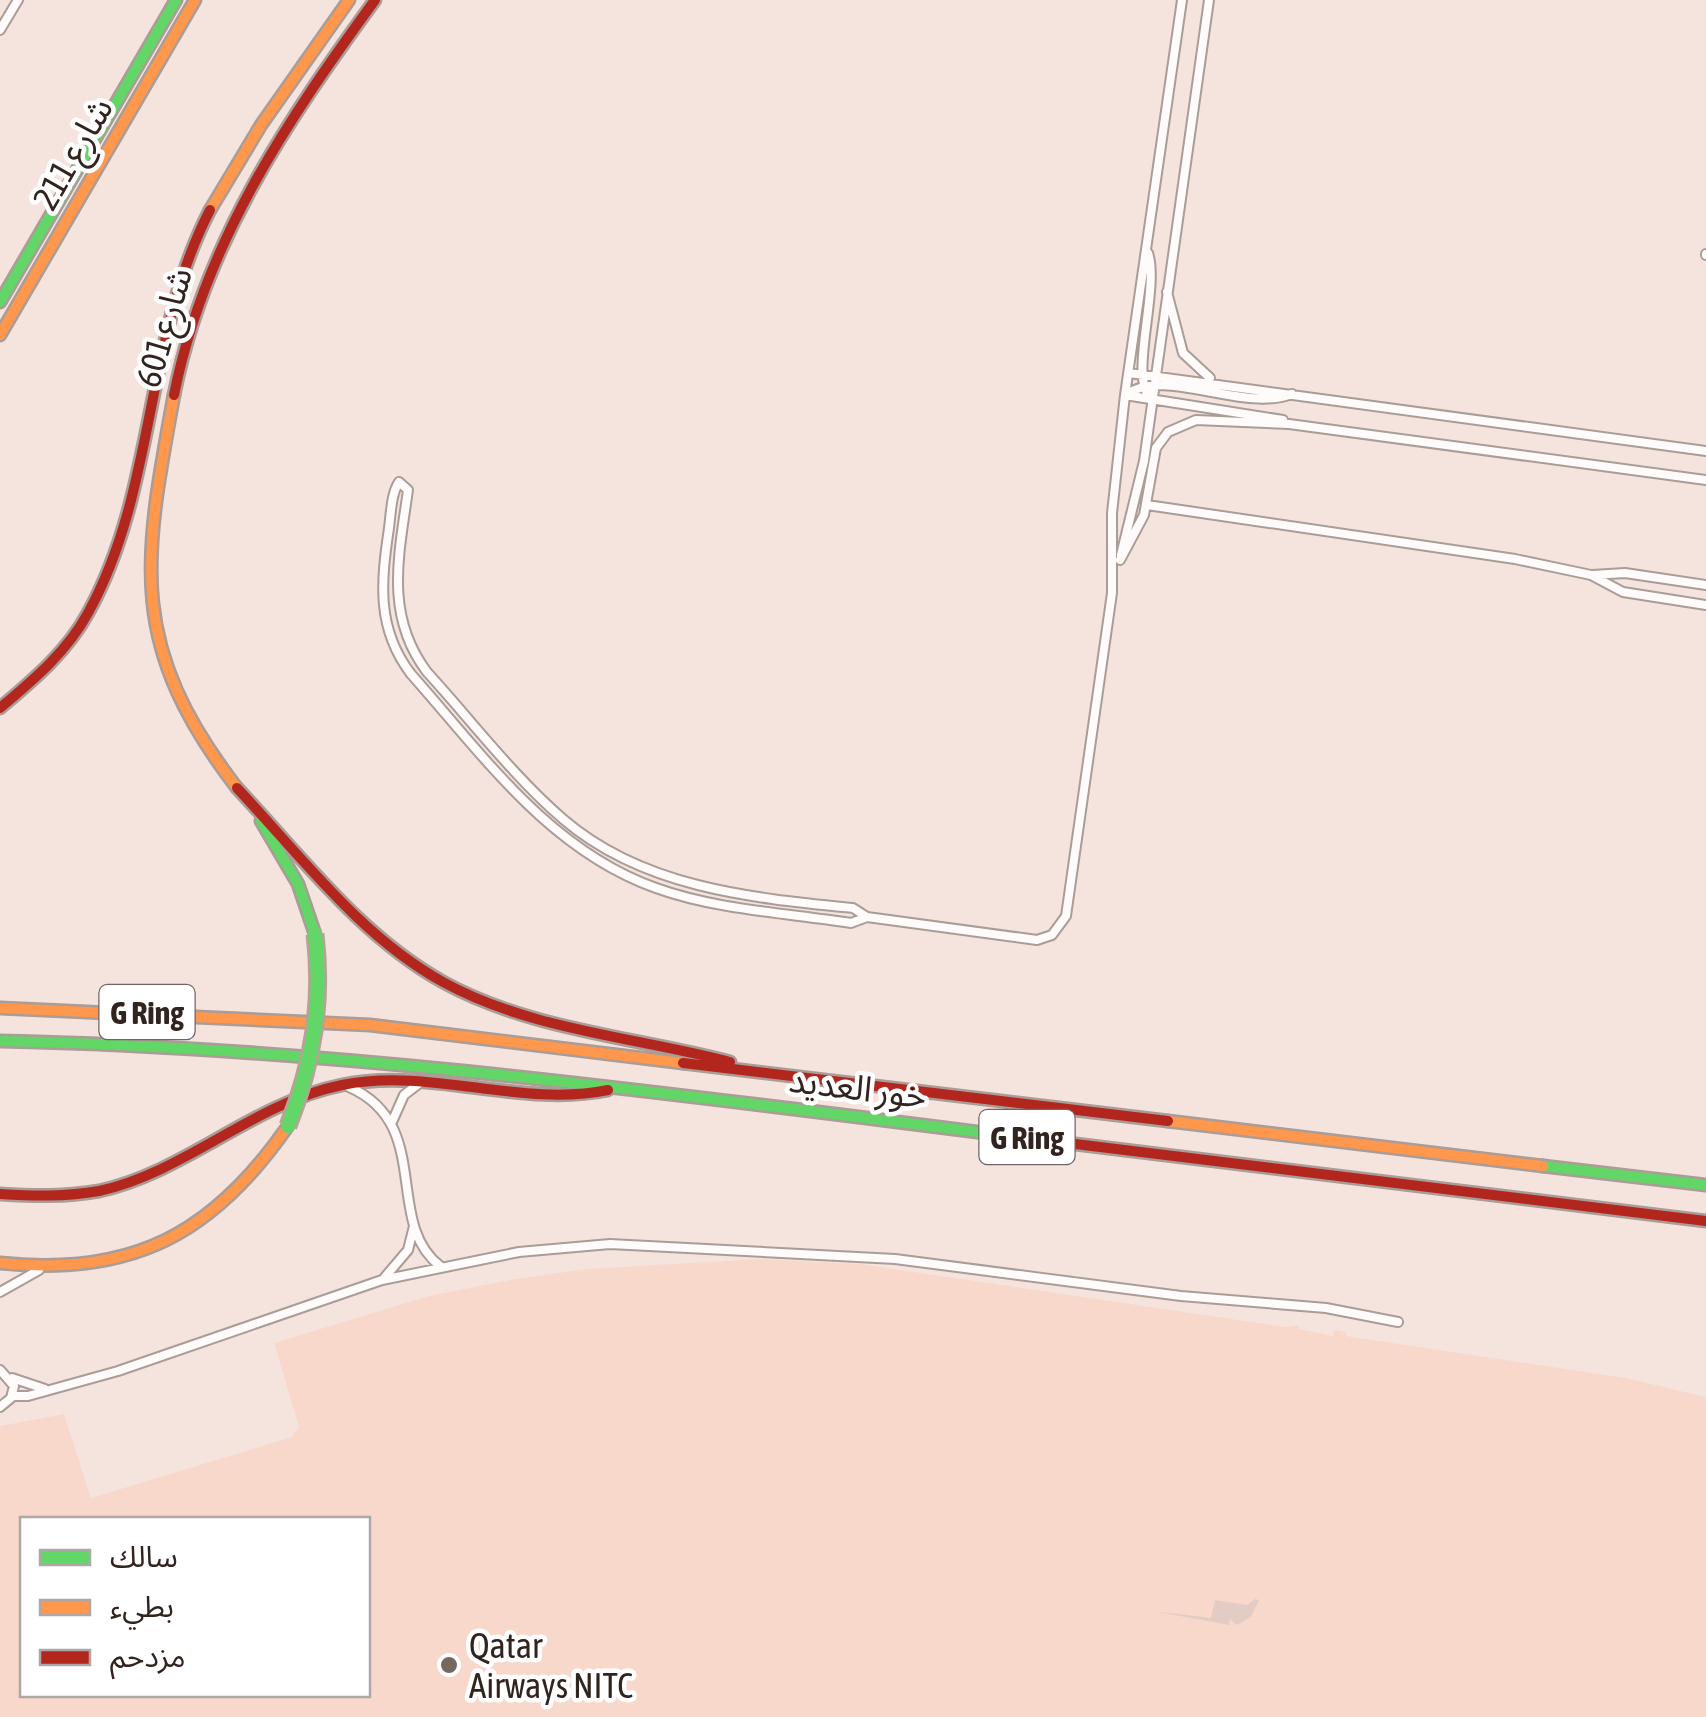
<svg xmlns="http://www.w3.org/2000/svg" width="1706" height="1717" font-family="'Asap Condensed','Noto Sans Arabic',sans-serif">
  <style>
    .built { fill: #f9d8cc; fill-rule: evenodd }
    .green { fill: #e3ccc4 }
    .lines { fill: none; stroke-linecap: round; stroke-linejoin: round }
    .street-casing { stroke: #aa9c97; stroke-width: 12 }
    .fast-casing { stroke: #aa9c97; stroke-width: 15 }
    .slow-casing { stroke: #aa9c97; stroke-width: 15 }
    .jam-casing { stroke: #aa9c97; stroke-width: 15 }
    .street { stroke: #fefbfa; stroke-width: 8 }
    .fast { stroke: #63d668; stroke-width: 10 }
    .slow { stroke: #ff974d; stroke-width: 10 }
    .jam { stroke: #b3261e; stroke-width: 10 }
    .fast-bridge-casing { stroke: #baa097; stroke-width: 19; stroke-linecap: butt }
    .fast-bridge { stroke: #63d668; stroke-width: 14 }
    .poi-dot { fill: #766761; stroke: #fff; stroke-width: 4 }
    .labels { text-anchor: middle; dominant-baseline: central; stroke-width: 9; stroke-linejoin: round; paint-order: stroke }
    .shield { fill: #fff; stroke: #6f6562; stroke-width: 2.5 }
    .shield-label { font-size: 32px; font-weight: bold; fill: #31231e }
    .street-label { font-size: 35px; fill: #31231e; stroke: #fff }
    .poi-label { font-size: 35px; fill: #31231e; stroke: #fff; text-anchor: start }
  </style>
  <rect width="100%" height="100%" fill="#f5e4de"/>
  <path class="built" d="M759,1259l101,5 426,63 13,-2v4l34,7 2,-6 11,2v4l280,42 80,19v320h-1706v-291l64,-12 27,84 201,-61 7,-10 -25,-84 155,-47 86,-17 72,-10zM22,1520h346v174h-346z"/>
  <path class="green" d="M1255,1599l4,1 -8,17 -14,8 -7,-6 -1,6 -76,-14 58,7 4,-18 32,5z"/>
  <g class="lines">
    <defs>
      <path id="street" d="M0,30l18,-30
        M1148,253c12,36 -20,126 3,145
        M1706,254v1
        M1167,292l16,61 27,25
        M1129,373l577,78
        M1125,395l158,25
        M1126,395c37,-29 117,18 166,-1
        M399,482l9,8c-9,65 -24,125 19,182 44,48 86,104 136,147 80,69 189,79 290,89l14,9 -16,6c-64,-10 -134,-13 -195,-35 -107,-38 -173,-133 -245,-214 -35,-46 -30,-92 -22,-146 2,-14 2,-34 10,-46z
        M1147,505l368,54 76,16 32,17 83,13
        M1121,555l23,-94 65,-461
        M1120,560l24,-45 12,-67 12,-16 28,-12 93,4 417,56
        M1592,575l33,-2 81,12
        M867,917l170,23 15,-5 14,-19 46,-323v-80l13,-118 57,-395
        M349,1087c85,37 34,135 91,179
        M392,1122l12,-27 17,-13
        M385,1277l23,-27 6,-24
        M0,1292l39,-22
        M0,1370l14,16 -3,12 -11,9
        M12,1378l33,11
        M12,1396h16l90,-25 264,-91 137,-28 91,-8 285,15 286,37 145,12 72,14"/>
      <path id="fast" d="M0,302l176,-302
        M261,821l37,63 17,50
        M0,1041c342,7 679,54 1018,96
        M1543,1166l163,19"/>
      <path id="slow" d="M210,210l51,-85 88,-125
        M0,335l195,-335
        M174,395c-31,168 -47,250 63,393
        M0,1008l370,17 313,38
        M1168,1121l375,45
        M0,1263c132,14 213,-29 288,-137"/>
      <path id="jam" d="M174,395c30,-151 112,-273 201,-395
        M0,708c33,-28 67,-56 88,-95 69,-124 56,-276 122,-403
        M237,788c64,68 123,148 206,194 87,48 192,55 287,80
        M683,1063l485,58
        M1018,1137l688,84
        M0,1194c34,2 65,3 99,-3 87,-19 154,-88 243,-106 89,-18 179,23 266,5"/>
    </defs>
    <use href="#street" class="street-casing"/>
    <use href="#fast" class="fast-casing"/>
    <use href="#slow" class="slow-casing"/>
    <use href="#jam" class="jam-casing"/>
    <use href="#street" class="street"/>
    <use href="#fast" class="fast"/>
    <use href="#slow" class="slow"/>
    <use href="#jam" class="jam"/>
    <defs>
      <path id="fast-bridge" d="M288,1126c25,-63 35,-124 27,-192"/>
    </defs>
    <use href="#fast-bridge" class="fast-bridge-casing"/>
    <use href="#fast-bridge" class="fast-bridge"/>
  </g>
  <circle class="poi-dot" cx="449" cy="1665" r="10"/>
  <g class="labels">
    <g class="shield">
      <rect x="99.5" y="985" width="95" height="54" rx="8"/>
      <rect x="979.5" y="1110" width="95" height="54" rx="8"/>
    </g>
    <g class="shield-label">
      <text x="147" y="1012">G Ring</text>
      <text x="1027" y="1137">G Ring</text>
    </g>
    <g class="street-label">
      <text transform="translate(72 153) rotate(-60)">شارع 211</text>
      <text transform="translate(163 327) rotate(-74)">شارع 601</text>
      <text transform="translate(858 1087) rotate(7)">خور العديد</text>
    </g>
    <g class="poi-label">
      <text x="469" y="1645">Qatar<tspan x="469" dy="40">Airways NITC</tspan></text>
    </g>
  </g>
  <rect x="20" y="1517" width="350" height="180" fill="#ffffff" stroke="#ada7a5" stroke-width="2.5"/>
  <rect x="40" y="1550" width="50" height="15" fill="#63d668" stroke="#ada7a5" stroke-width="2.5"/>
  <text x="110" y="1567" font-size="30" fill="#31231e">سالك</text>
  <rect x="40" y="1600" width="50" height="15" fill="#ff974d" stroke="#ada7a5" stroke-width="2.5"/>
  <text x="110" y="1617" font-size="30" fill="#31231e">بطيء</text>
  <rect x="40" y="1650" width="50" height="15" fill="#b3261e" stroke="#ada7a5" stroke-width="2.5"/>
  <text x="110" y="1667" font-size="30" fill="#31231e">مزدحم</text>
</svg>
